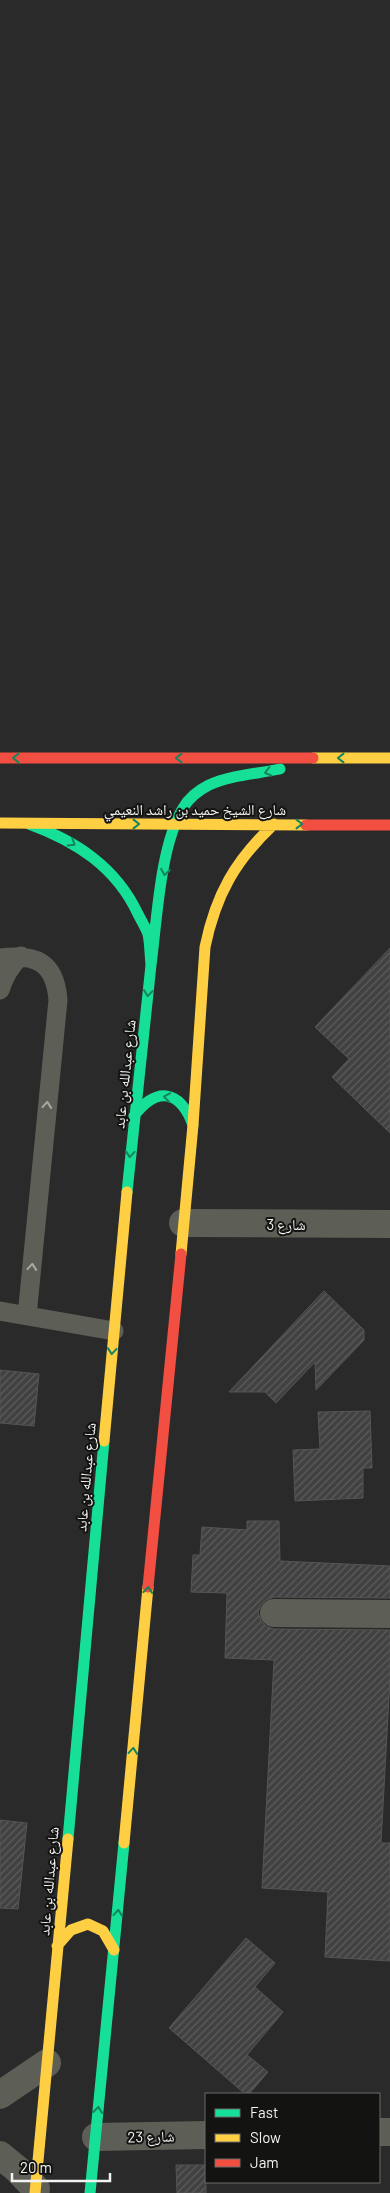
<svg xmlns="http://www.w3.org/2000/svg" width="390" height="2193" font-family="Barlow,'Noto Naskh Arabic',sans-serif">
  <style>
    .building { fill: url(#building-hatch); stroke: #555 }
    .lines { fill: none; stroke-linecap: round; stroke-linejoin: round }
    .lane { stroke: #5d5f56; stroke-width: 19 }
    .street { stroke: #5d5f56; stroke-width: 28 }
    .fast { stroke: #16e098; stroke-width: 11 }
    .slow { stroke: #ffcf43; stroke-width: 11 }
    .jam { stroke: #f24e42; stroke-width: 11 }
    .oneway { stroke: #15845c }
    .oneway2 { stroke: #a8a9a4 }
    .labels { text-anchor: middle; dominant-baseline: central; stroke-width: 4; stroke-linejoin: round; paint-order: stroke }
    .street-label { font-size: 15px; fill: #f3f3f2; stroke: #131312 }
  </style>
  <defs>
    <pattern id="building-hatch" width="6" height="6" patternUnits="userSpaceOnUse" patternTransform="scale(1.25)"><rect width="6" height="6" fill="#414141"/><path d="M-1 1l2-2M0 6l6-6M5 7l2-2" fill="none" stroke="#5d5d5d"/></pattern>
  </defs>
  <rect width="100%" height="100%" fill="#2a2a2a"/>
  <path class="building" d="M390,948v185l-58,-56 17,-18 -34,-32z
    M324,1291l40,39v10l-48,50 -1,-28 -39,41 -11,-11h-36z
    M0,1370l39,4 -5,52 -34,-3z
    M370,1411l2,57h-9v30l-68,3 -2,-51 27,-1 -2,-37z
    M247,1521h32l1,40 110,5v32l-116,-1 -8,3 -5,5 -3,7 3,9 5,5 7,3 117,1v48l-9,165h9v118l-65,-4 3,-65 -66,-4 12,-228 -49,-2 2,-65 -36,-1 2,-37h7l2,-28 45,3z
    M0,1820l27,3 -9,86 -18,-1z
    M246,1938l29,25 -20,24 28,25 -36,43 21,17 -19,22h-4l-76,-66z
    M176,2165h30v28h-29z"/>
  <g class="lines">
    <path class="lane" d="M0,958c35,-4 55,3 58,42l-31,316
      M0,990c5,-14 10,-24 21,-34
      M0,1311l114,20"/>
    <path class="street" d="M183,1223l207,1
      M274,1613l116,1
      M0,2095l47,-32
      M379,2132h11
      M96,2137l110,-2
      M0,2155l17,14 19,20"/>
    <path class="fast" d="M29,824c47,17 87,43 109,90 3,6 8,14 10,20 2,10 2,21 3,31l-24,227
      M151,965c6,-45 9,-119 32,-157 6,-10 16,-18 26,-23 22,-10 48,-11 71,-16
      M134,1116c23,-30 46,-26 59,9
      M68,1839l36,-398
      M90,2193l34,-350"/>
    <path class="slow" d="M313,758h77
      M0,823l306,2
      M181,1254l12,-129 12,-178c11,-53 30,-86 69,-123
      M104,1441l23,-249
      M124,1843l24,-256
      M57,1946l14,-16 17,-6 15,7 11,19
      M35,2193l33,-354"/>
    <path class="jam" d="M0,758h313
      M306,825h84
      M148,1587l33,-333"/>
  </g>
  <defs><path id="oneway-chevron" d="M-2-3.5L2.5 0L-2 3.5" fill="none" stroke-width="1.6" stroke-linecap="round" stroke-linejoin="round" transform="scale(1.25)"/></defs>
  <g class="oneway">
    <use href="#oneway-chevron" transform="translate(16 758) rotate(-180)"/>
    <use href="#oneway-chevron" transform="translate(179 758) rotate(180)"/>
    <use href="#oneway-chevron" transform="translate(341 758) rotate(-180)"/>
    <use href="#oneway-chevron" transform="translate(268 772) rotate(166)"/>
    <use href="#oneway-chevron" transform="translate(136 824)"/>
    <use href="#oneway-chevron" transform="translate(299 824)"/>
    <use href="#oneway-chevron" transform="translate(72 843) rotate(32)"/>
    <use href="#oneway-chevron" transform="translate(165 872) rotate(99)"/>
    <use href="#oneway-chevron" transform="translate(148 993) rotate(97)"/>
    <use href="#oneway-chevron" transform="translate(167 1097) rotate(-172)"/>
    <use href="#oneway-chevron" transform="translate(130 1154) rotate(95)"/>
    <use href="#oneway-chevron" transform="translate(112 1351) rotate(95)"/>
    <use href="#oneway-chevron" transform="translate(148 1590) rotate(-85)"/>
    <use href="#oneway-chevron" transform="translate(133 1751) rotate(-85)"/>
    <use href="#oneway-chevron" transform="translate(118 1913) rotate(-85)"/>
    <use href="#oneway-chevron" transform="translate(98 2110) rotate(-84)"/>
  </g>
  <g class="oneway2">
    <use href="#oneway-chevron" transform="translate(47 1105) rotate(-85)"/>
    <use href="#oneway-chevron" transform="translate(32 1267) rotate(-85)"/>
  </g>
  <g class="labels">
    <g class="street-label">
      <text x="195" y="809">شارع الشيخ حميد بن راشد النعيمي</text>
      <text transform="translate(124 1074) rotate(-84)">شارع عبدالله بن عابد</text>
      <text x="286" y="1224">شارع 3</text>
      <text transform="translate(85 1477) rotate(-85)">شارع عبدالله بن عابد</text>
      <text transform="translate(48 1881) rotate(-85)">شارع عبدالله بن عابد</text>
      <text transform="translate(151 2136) rotate(-1)">شارع 23</text>
    </g>
  </g>
  <rect x="205" y="2093" width="175" height="90" fill="#131312" stroke="#6d6d6c"/>
  <rect x="215" y="2109" width="25" height="8" fill="#16e098" stroke="#6d6d6c"/>
  <text x="250" y="2118" font-size="15" fill="#f3f3f2">Fast</text>
  <rect x="215" y="2134" width="25" height="8" fill="#ffcf43" stroke="#6d6d6c"/>
  <text x="250" y="2143" font-size="15" fill="#f3f3f2">Slow</text>
  <rect x="215" y="2159" width="25" height="8" fill="#f24e42" stroke="#6d6d6c"/>
  <text x="250" y="2168" font-size="15" fill="#f3f3f2">Jam</text>
  <path d="M12 2173v8h98v-8" fill="none" stroke="#f3f3f2" stroke-width="2.5"/>
  <text x="20" y="2173" font-size="15" fill="#f3f3f2" stroke="#131312" stroke-width="4" paint-order="stroke">20 m</text>
</svg>
